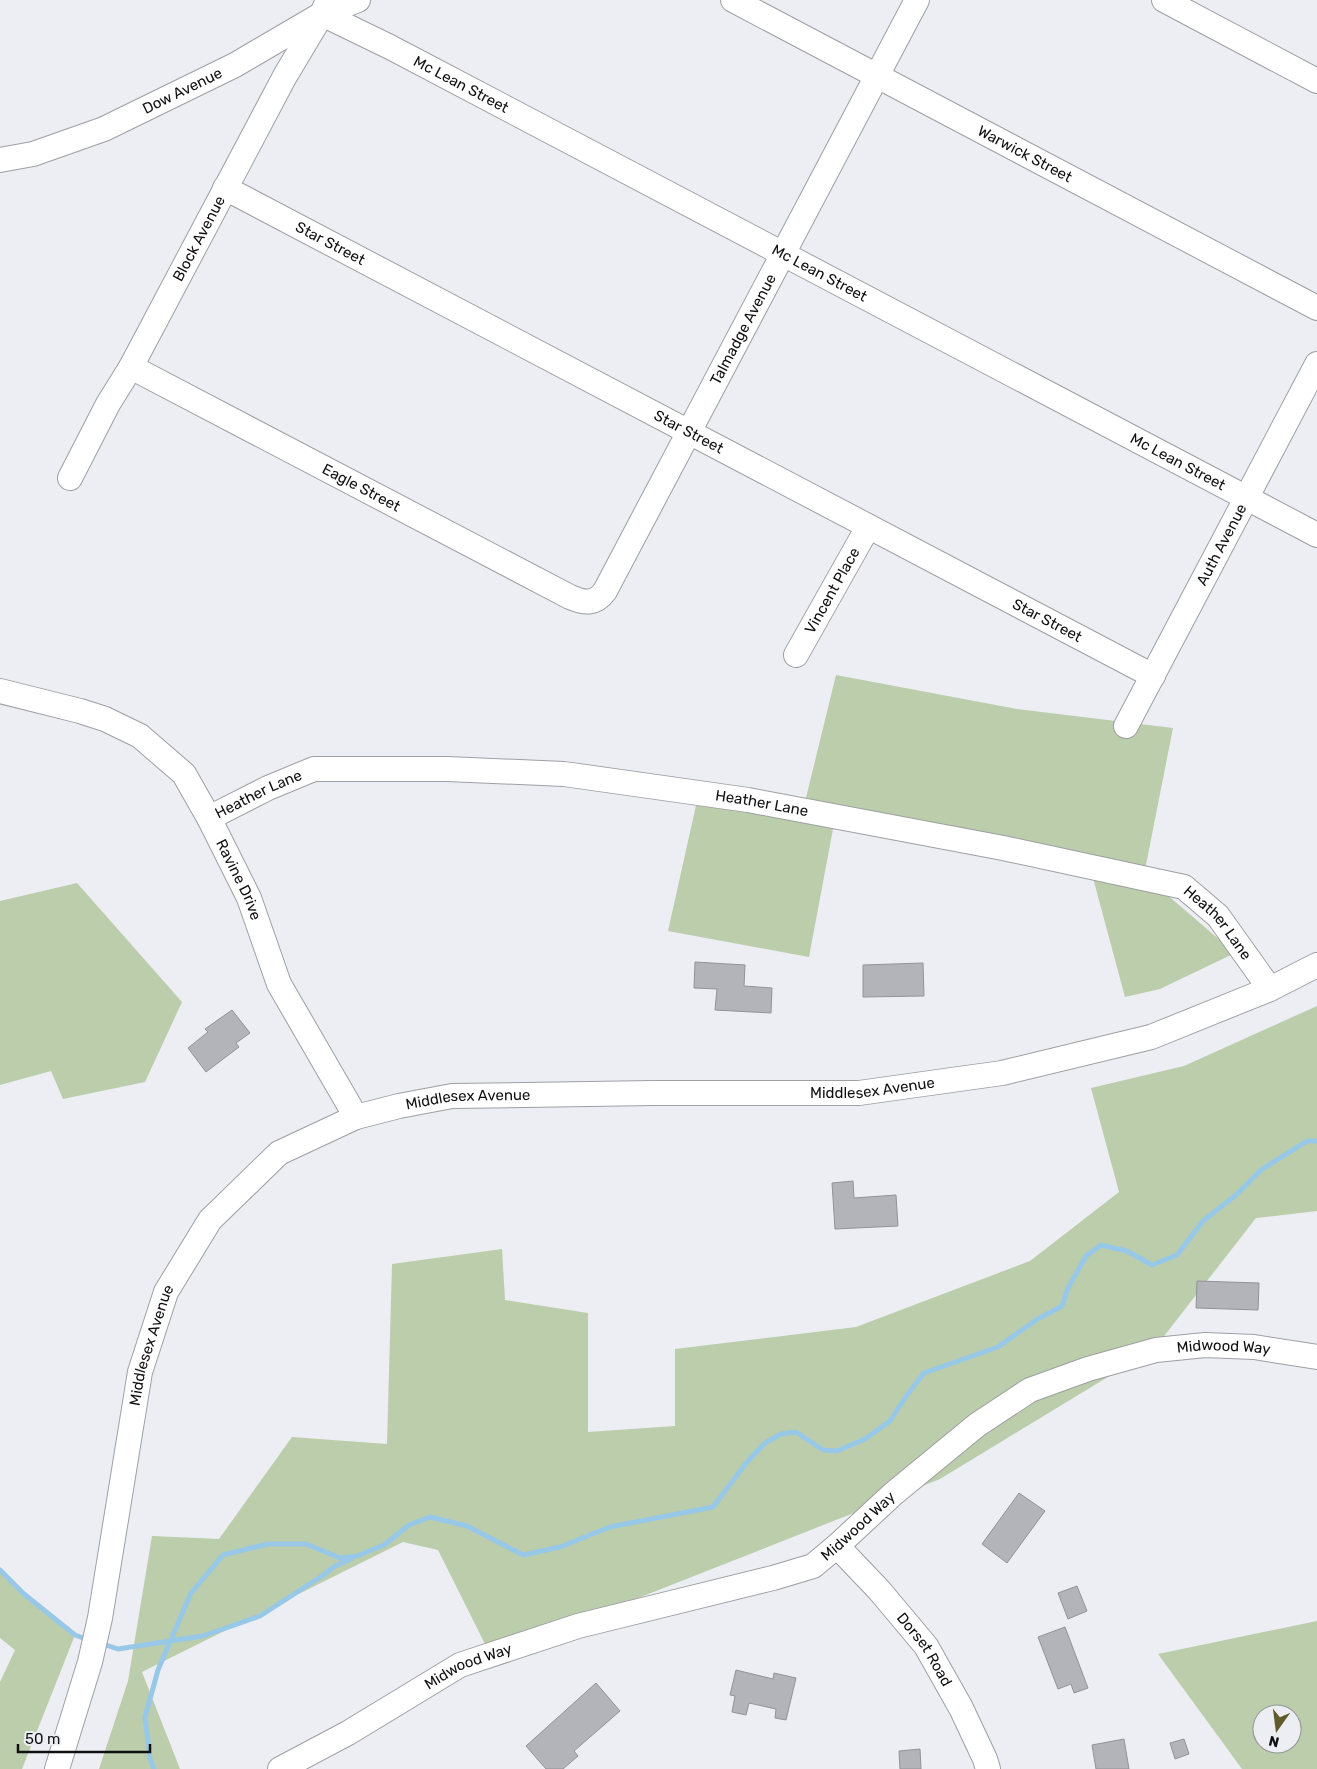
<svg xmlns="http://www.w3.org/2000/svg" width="1317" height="1769" font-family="Rubik,sans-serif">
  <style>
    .green { fill: #bbcdab; fill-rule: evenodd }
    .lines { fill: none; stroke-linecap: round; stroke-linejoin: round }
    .stream { stroke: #98c8e8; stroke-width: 5 }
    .building { fill: #b3b4b9; stroke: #919397 }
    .minor-casing { stroke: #9d9fa3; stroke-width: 26 }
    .minor { stroke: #fff; stroke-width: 24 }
    .labels { text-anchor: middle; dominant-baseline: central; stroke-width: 4.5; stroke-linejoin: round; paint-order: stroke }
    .street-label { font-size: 15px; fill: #101012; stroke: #eceef3 }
  </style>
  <rect width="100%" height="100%" fill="#eceef3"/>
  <path class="green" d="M836,675l181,34 156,19 -29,147 91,78 -75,36 -35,8 -36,-134 -253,-50 -27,144 -141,-26 33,-148 103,23z
    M77,883l105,119 -37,80 -82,17 -12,-28 -51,14v-184z
    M1317,1006v205l-61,7 -102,131 -214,130 -449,177 -53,-106 -35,-8 -261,130 38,97h-81l29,-88 24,-145 67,3 73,-102 95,7 5,-180 110,-15 3,51 83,13v119l87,-6v-77l181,-22 174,-66 89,-69 -28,-104 93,-22z
    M0,1570l24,24 51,41 -53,134h-22v-87l15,-32 -15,-12z
    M1317,1621v148h-75l-84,-115zM1262,1714h30v30h-30z"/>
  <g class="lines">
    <path class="stream" d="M0,1570l24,24 51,41 14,5
      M100,1643l18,6 85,-13 57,-20 62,-40 13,-10 16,-7
      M154,1769l-4,-11 -5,-41 13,-47 33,-77 32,-38 45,-11h38l34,14 17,-2 27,-11 25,-20 21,-8 37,9 56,29 37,-8 50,-20 103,-20 34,-45 18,-19 16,-9 15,-2 27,18 14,1 28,-12 25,-18 17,-26 17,-22 74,-26 38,-27 26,-14 6,-18 18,-32 15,-11 26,6 25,14 25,-10 26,-34 33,-26 25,-25 46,-29h10"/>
  </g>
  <path class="building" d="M695,962l50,3 -1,21 28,2 -1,25 -56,-3 2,-21 -23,-1z
    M923,963l1,33 -61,1v-32z
    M232,1010l18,23 -14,10 3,4 -33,25 -18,-24 20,-16 -3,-3z
    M853,1181l1,17 42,-3 2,31 -63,3 -3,-46z
    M1197,1281l62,2 -1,27 -62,-2z
    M1019,1493l26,18 -38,52 -25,-19z
    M1077,1586l10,25 -19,8 -10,-26z
    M1065,1627l23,61 -14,5 -3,-9 -13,5 -20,-52z
    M736,1670l37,9 1,-6 22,5 -10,42 -11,-2 1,-9 -27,-6 -3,12 -14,-3 3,-16 -5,-1z
    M596,1683l24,28 -46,40 4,5 -15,13h-17l-20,-23z
    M1124,1739l5,30h-33l-4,-24z
    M1184,1739l5,15 -14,5 -5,-16z
    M920,1749l1,20h-21l-1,-18z"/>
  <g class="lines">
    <defs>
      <g id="minor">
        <path id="s1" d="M733,0l584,308"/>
        <path d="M1164,0l153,81"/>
        <path id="s2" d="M322,14l68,33 927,488"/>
        <path id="s3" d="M0,160l33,-6 71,-25 131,-64 87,-51 36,-14"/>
        <path id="s4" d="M225,188l928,488"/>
        <path id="s5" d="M131,367l439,230c14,6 25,8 35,-6l312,-591"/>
        <path id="s6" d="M70,478l38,-74 23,-37 154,-291 37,-62 6,-14"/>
        <path id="s7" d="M796,655l72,-128"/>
        <path id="s8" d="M0,691l80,20 25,8 35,17 44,38 25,44 40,80 30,86 77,133"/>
        <path id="s9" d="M1126,726l191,-362"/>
        <path id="s10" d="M209,818l59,-30 46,-19h133l117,5 184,26 255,48 181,39 34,29 52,73"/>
        <path id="s11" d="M837,1546l42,44 47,56 35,62 24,51 3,10"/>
        <path id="s12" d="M57,1769l33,-107 10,-44 40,-246 26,-80 44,-72 69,-67 77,-36 43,-11 53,-10 201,-3h206l143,-20 149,-36 119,-48 47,-24"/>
        <path id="s13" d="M280,1769l68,-36 112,-68 118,-39 195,-48 40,-12 24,-20 56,-52 84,-69 53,-35 58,-21 68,-19 49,-5 49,2 63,10"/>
      </g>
    </defs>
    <use href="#minor" class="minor-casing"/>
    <use href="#minor" class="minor"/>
  </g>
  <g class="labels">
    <g class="street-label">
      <text stroke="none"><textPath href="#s2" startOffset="156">Mc Lean Street</textPath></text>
      <text stroke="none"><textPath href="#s3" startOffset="196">Dow Avenue</textPath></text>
      <text stroke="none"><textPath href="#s1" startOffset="330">Warwick Street</textPath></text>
      <text stroke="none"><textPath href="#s6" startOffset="272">Block Avenue</textPath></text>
      <text stroke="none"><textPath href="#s4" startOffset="119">Star Street</textPath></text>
      <text stroke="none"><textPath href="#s2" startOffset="561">Mc Lean Street</textPath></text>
      <text stroke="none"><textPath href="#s5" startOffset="831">Talmadge Avenue</textPath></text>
      <text stroke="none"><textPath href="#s4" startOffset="524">Star Street</textPath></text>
      <text stroke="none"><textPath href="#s2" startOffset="966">Mc Lean Street</textPath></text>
      <text stroke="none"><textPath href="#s5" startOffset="260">Eagle Street</textPath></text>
      <text stroke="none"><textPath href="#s9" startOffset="205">Auth Avenue</textPath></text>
      <text stroke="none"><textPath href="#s7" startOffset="74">Vincent Place</textPath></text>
      <text stroke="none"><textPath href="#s4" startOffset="929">Star Street</textPath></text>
      <text stroke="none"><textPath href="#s10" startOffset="55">Heather Lane</textPath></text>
      <text stroke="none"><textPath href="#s10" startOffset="566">Heather Lane</textPath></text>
      <text stroke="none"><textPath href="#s8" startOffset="325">Ravine Drive</textPath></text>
      <text stroke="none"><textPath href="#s10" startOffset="1046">Heather Lane</textPath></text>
      <text stroke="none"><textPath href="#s12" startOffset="1275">Middlesex Avenue</textPath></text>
      <text stroke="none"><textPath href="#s12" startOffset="870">Middlesex Avenue</textPath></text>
      <text stroke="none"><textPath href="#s12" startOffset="435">Middlesex Avenue</textPath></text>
      <text stroke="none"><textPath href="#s13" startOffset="1055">Midwood Way</textPath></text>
      <text stroke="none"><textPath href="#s13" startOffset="635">Midwood Way</textPath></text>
      <text stroke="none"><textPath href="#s11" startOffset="136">Dorset Road</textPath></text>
      <text stroke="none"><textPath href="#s13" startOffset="215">Midwood Way</textPath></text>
    </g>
  </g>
  <g transform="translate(1277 1729) rotate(194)"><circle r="24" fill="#eceef3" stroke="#949599"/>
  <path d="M0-4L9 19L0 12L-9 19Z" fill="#605c29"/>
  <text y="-8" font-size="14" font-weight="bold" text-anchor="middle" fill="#101012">N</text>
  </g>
  <path d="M18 1744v8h132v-8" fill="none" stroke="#101012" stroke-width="2.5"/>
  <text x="25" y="1744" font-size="15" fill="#101012" stroke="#eceef3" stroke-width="4" paint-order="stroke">50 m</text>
</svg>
